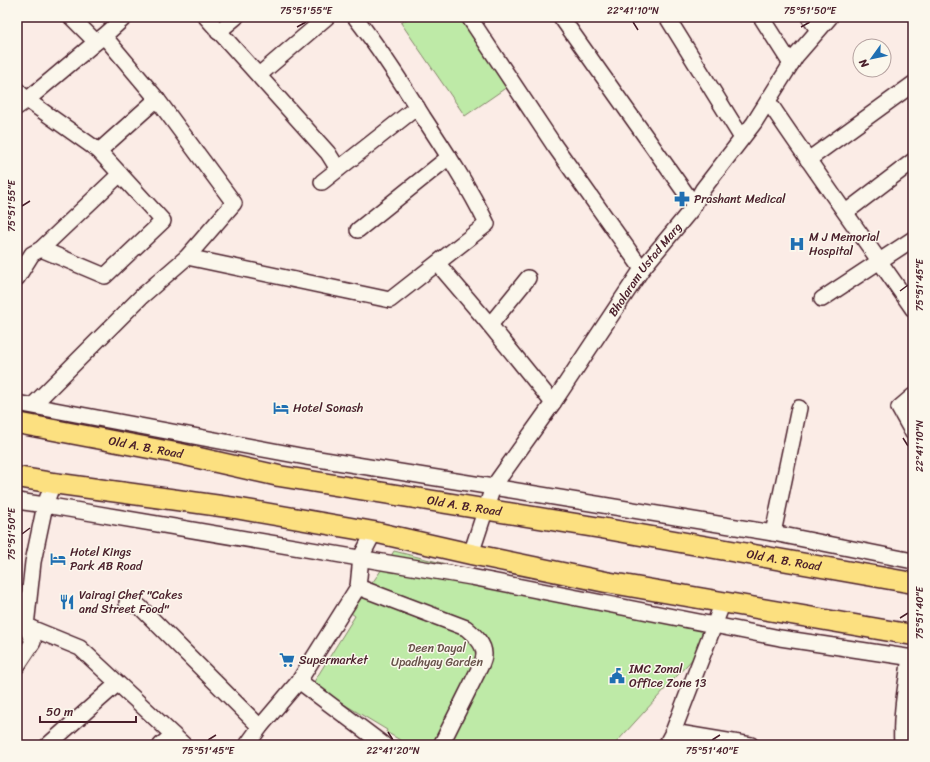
<svg xmlns="http://www.w3.org/2000/svg" width="930" height="762" font-family="Sriracha,sans-serif">
  <style>
    .green { fill: #beeaa7; stroke: #848469 }
    .lines { fill: none; stroke-linecap: round; stroke-linejoin: round }
    .minor-casing { stroke: #4a1f2b; stroke-width: 18 }
    .major-casing { stroke: #4a1f2b; stroke-width: 23 }
    .minor { stroke: #fbf7ec; stroke-width: 15 }
    .major { stroke: #fce080; stroke-width: 20 }
    .ticks { fill: none; stroke: #4a1f2b; stroke-width: 1.5 }
    .labels { text-anchor: middle; dominant-baseline: central; stroke-width: 3; stroke-linejoin: round; paint-order: stroke }
    .poi-label { font-size: 12px; fill: #4a1f2b; stroke: #fbf7ec; text-anchor: start }
    .street-label { font-size: 12px; fill: #4a1f2b; stroke: #fbf7ec }
    .park-label { font-size: 12px; fill: #67524a; stroke: #fbf7ec }
    .neatline { fill: none; stroke: #4a1f2b; stroke-width: 1.5 }
    .ticks-label { font-size: 10px; text-anchor: middle; fill: #4a1f2b }
  </style>
  <rect width="100%" height="100%" fill="#fbece6"/>
  <filter id="ink" filterUnits="userSpaceOnUse"><feTurbulence type="fractalNoise" baseFrequency=".025" numOctaves="2"/><feDisplacementMap in="SourceGraphic" scale="8" xChannelSelector="R" yChannelSelector="G"/><feConvolveMatrix kernelMatrix="1 2 1 2 8 2 1 2 1" color-interpolation-filters="sRGB"/></filter>
  <g filter="url(#ink)">
    <path class="green" d="M410,17h49l48,70 -42,29 -64,-93z
      M394,551l323,81 -103,113h-205l-23,-13 1,-2 -75,-45 43,-69 -4,-3 31,-44h1z"/>
    <g class="lines">
      <defs>
        <g id="minor">
          <path d="M71,17l25,25"/>
          <path d="M206,17l122,136 10,16"/>
          <path d="M469,17l85,128 88,124"/>
          <path d="M561,17l133,188"/>
          <path d="M667,17l75,121"/>
          <path d="M761,17l30,47"/>
          <path d="M809,17l9,13"/>
          <path d="M218,32l18,-15"/>
          <path d="M259,75l68,-58"/>
          <path d="M17,90l10,10 69,-58 8,-6 21,-19"/>
          <path d="M768,101c47,70 97,139 145,208"/>
          <path d="M17,107l10,-7 72,51 64,70 -58,55 -64,-27"/>
          <path d="M99,151l58,-52"/>
          <path d="M808,160l105,-76"/>
          <path d="M322,182l95,-75"/>
          <path d="M846,212l67,-51"/>
          <path d="M358,230l91,-73"/>
          <path d="M187,257l203,43 97,-76c-18,-37 -41,-72 -64,-107 -21,-34 -43,-68 -68,-100"/>
          <path d="M438,264l52,61 63,78"/>
          <path d="M17,278l15,-24 9,-5 79,-75"/>
          <path d="M822,299l91,-60"/>
          <path d="M490,325l38,-47"/>
          <path d="M913,396l-14,12 14,25"/>
          <path d="M17,403l289,54 187,30 280,46 140,28"/>
          <path d="M33,405l109,-109 45,-39 47,-54 -77,-104 -53,-63"/>
          <path d="M17,501l28,4 426,72 309,61 133,20"/>
          <path d="M773,533l26,-125"/>
          <path id="s1" d="M471,554l22,-67 60,-84 89,-134 49,-59 12,-21 51,-66 42,-67 34,-39"/>
          <path d="M358,587l108,41c8,7 18,15 18,26 0,4 -2,9 -4,13l-39,78"/>
          <path d="M127,603l13,4 120,120"/>
          <path d="M17,624l9,2 54,22 104,97"/>
          <path d="M17,666l16,-24 -7,-16 7,-64 12,-57 8,-22"/>
          <path d="M299,681l85,64"/>
          <path d="M673,732l78,13"/>
          <path d="M48,745l69,-61"/>
          <path d="M161,745l12,-10"/>
          <path d="M247,745l13,-18 39,-46 59,-94 3,-30 13,-25"/>
          <path d="M666,745l7,-13 50,-130"/>
          <path d="M902,745c-2,-29 4,-59 8,-88"/>
        </g>
        <g id="major">
          <path id="s2" d="M17,423l164,31 98,22 322,52 312,55"/>
          <path d="M17,477l36,6 182,25 139,24 97,22 135,28 307,53"/>
        </g>
      </defs>
      <use href="#minor" class="minor-casing"/>
      <use href="#major" class="major-casing"/>
      <use href="#minor" class="minor"/>
      <use href="#major" class="major"/>
    </g>
  </g>
  <path class="ticks" d="M633,22l5,8M297,27l9,-5M801,27l9,-5M22,206l8,-5M900,291l8,-6M903,438l5,8M22,534l8,-6M900,618l8,-5M388,732l5,8M208,740l8,-5M712,740l8,-5"/>
  <defs>
    <symbol id="pharmacy-bare" viewBox="-9 -9 18 18"><path d="M-2-6h4v4h4v4h-4v4h-4v-4h-4v-4h4Z" fill="#1f6fb2" stroke="#fbf7ec" stroke-width="2.5" paint-order="stroke"/></symbol>
    <symbol id="hospital-bare" viewBox="-9 -9 18 18"><path d="M-5-5h3v3.5h4V-5h3V5h-3V1.5h-4V5h-3Z" fill="#1f6fb2" stroke="#fbf7ec" stroke-width="2.5" paint-order="stroke"/></symbol>
    <symbol id="hotel-bare" viewBox="-9 -9 18 18"><path d="M-6-4.5h1.5V1H6V5H4.5V3h-9V5H-6ZM-4 0a1.8 1.8 0 1 1 3.6 0ZM.5 0V-2.5h3Q6-2.5 6 0Z" fill="#1f6fb2" stroke="#fbf7ec" stroke-width="2.5" paint-order="stroke"/></symbol>
    <symbol id="restaurant-bare" viewBox="-9 -9 18 18"><path d="M-5-6h1v4h1v-4h1v4h1v-4h1v5L-1.5 .5V6h-2V.5L-5-1ZM5-6V6H3V1.5H1.5Q1.5-4 5-6Z" fill="#1f6fb2" stroke="#fbf7ec" stroke-width="2.5" paint-order="stroke"/></symbol>
    <symbol id="supermarket-bare" viewBox="-9 -9 18 18"><path d="M-6-5.5h2.5l.6 2H6L4.5 2H-2.5L-4.4-4H-6ZM-1.5 3.2a1.3 1.3 0 1 0 .1 0ZM3 3.2a1.3 1.3 0 1 0 .1 0Z" fill="#1f6fb2" stroke="#fbf7ec" stroke-width="2.5" paint-order="stroke"/></symbol>
    <symbol id="civic-bare" viewBox="-9 -9 18 18"><path d="M-.6-6.5H3V-4.5H.6V-3L4-1V1h2V6H-6V1h2V-1L-.6-3ZM-1.2 2.5V6h2.4V2.5Z" fill="#1f6fb2" stroke="#fbf7ec" stroke-width="2.5" paint-order="stroke"/></symbol>
  </defs>
  <g fill-rule="evenodd">
    <use href="#pharmacy-bare" x="671" y="188" width="22" height="22"/>
    <use href="#hospital-bare" x="786" y="233" width="22" height="22"/>
    <use href="#hotel-bare" x="270" y="397" width="22" height="22"/>
    <use href="#hotel-bare" x="47" y="548" width="22" height="22"/>
    <use href="#restaurant-bare" x="56" y="591" width="22" height="22"/>
    <use href="#supermarket-bare" x="276" y="649" width="22" height="22"/>
    <use href="#civic-bare" x="606" y="665" width="22" height="22"/>
  </g>
  <g class="labels">
    <g class="poi-label">
      <text x="694" y="199">Prashant Medical</text>
      <text x="809" y="237">M J Memorial<tspan x="809" dy="14">Hospital</tspan></text>
      <text x="293" y="408">Hotel Sonash</text>
      <text x="70" y="552">Hotel Kings<tspan x="70" dy="14">Park AB Road</tspan></text>
      <text x="79" y="595">Vairagi Chef "Cakes<tspan x="79" dy="14">and Street Food"</tspan></text>
      <text x="299" y="660">Supermarket</text>
      <text x="629" y="669">IMC Zonal<tspan x="629" dy="14">Office Zone 13</tspan></text>
    </g>
    <g class="street-label">
      <text stroke="none"><textPath href="#s1" startOffset="336">Bholaram Ustad Marg</textPath></text>
      <text stroke="none"><textPath href="#s2" startOffset="131">Old A. B. Road</textPath></text>
      <text stroke="none"><textPath href="#s2" startOffset="455">Old A. B. Road</textPath></text>
      <text stroke="none"><textPath href="#s2" startOffset="779">Old A. B. Road</textPath></text>
    </g>
    <g class="park-label">
      <text x="437" y="648">Deen Dayal<tspan x="437" dy="14">Upadhyay Garden</tspan></text>
    </g>
  </g>
  <rect width="930" height="762" fill="none" stroke="#fbf7ec" stroke-width="44"/>
  <g transform="translate(872 58) rotate(237)"><circle r="19" fill="#fbf7ec" stroke="#b4a19f"/>
  <path d="M0-3L7 15L0 10L-7 15Z" fill="#1f6fb2"/>
  <text y="-6" font-size="11" font-weight="bold" text-anchor="middle" fill="#4a1f2b">N</text>
  </g>
  <path d="M40 716v6h96v-6" fill="none" stroke="#4a1f2b" stroke-width="2"/>
  <text x="46" y="716" font-size="12" fill="#4a1f2b" stroke="#fbf7ec" stroke-width="3" paint-order="stroke">50 m</text>
  <rect x="22" y="22" width="886" height="718" class="neatline"/>
  <g class="ticks-label">
    <text x="306" y="14">75°51'55"E</text>
    <text x="633" y="14">22°41'10"N</text>
    <text x="810" y="14">75°51'50"E</text>
    <text transform="translate(11 206) rotate(-90)" y="4">75°51'55"E</text>
    <text transform="translate(919 285) rotate(-90)" y="4">75°51'45"E</text>
    <text transform="translate(919 446) rotate(-90)" y="4">22°41'10"N</text>
    <text transform="translate(11 534) rotate(-90)" y="4">75°51'50"E</text>
    <text transform="translate(919 613) rotate(-90)" y="4">75°51'40"E</text>
    <text x="208" y="754">75°51'45"E</text>
    <text x="393" y="754">22°41'20"N</text>
    <text x="712" y="754">75°51'40"E</text>
  </g>
</svg>
